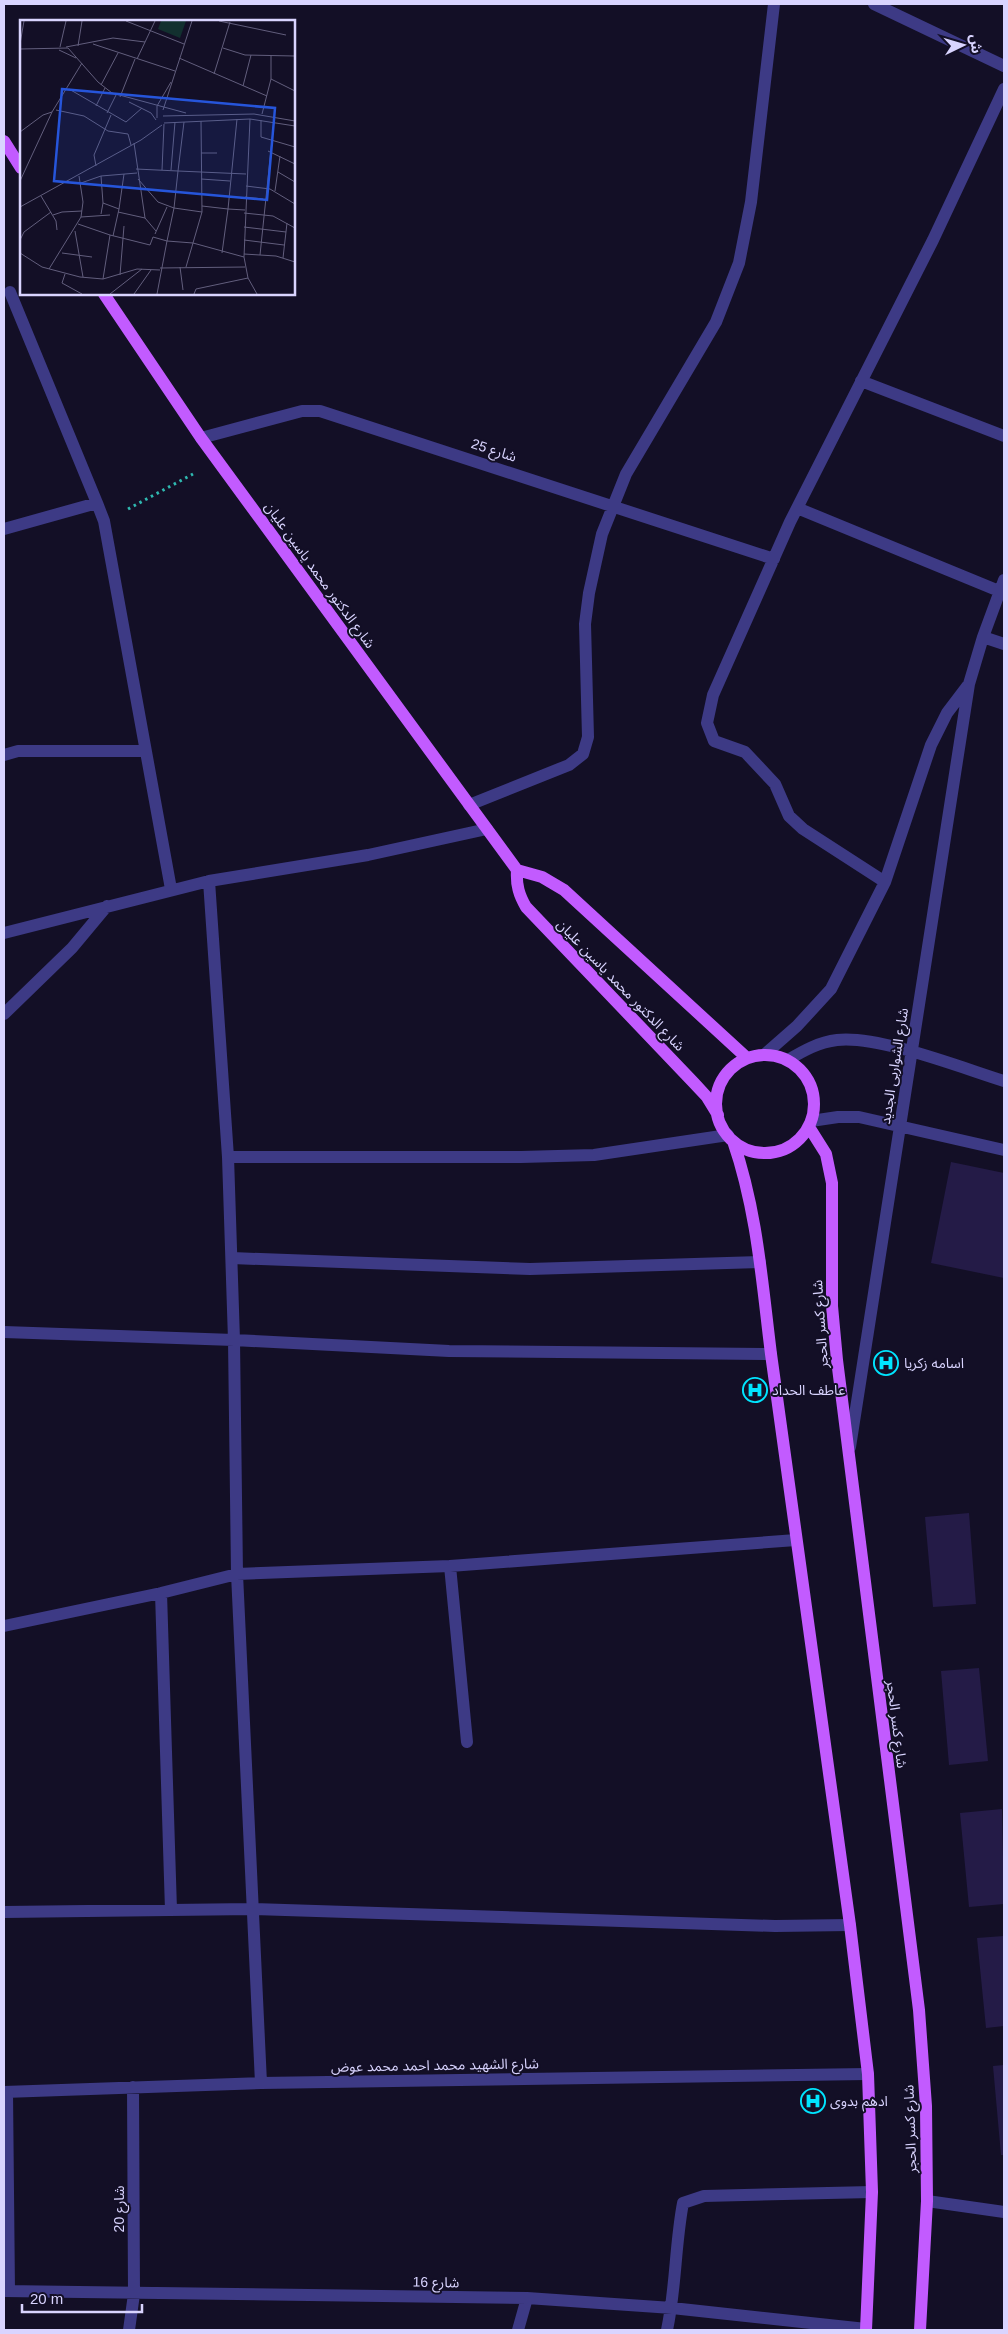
<svg xmlns="http://www.w3.org/2000/svg" width="1008" height="2334" font-family="Arial,'Noto Sans Arabic',sans-serif">
  <style>
    .building { fill: #241b47 }
    .lines { fill: none; stroke-linecap: round; stroke-linejoin: round }
    .path { stroke: #2fb8b0; stroke-width: 3; stroke-dasharray: 2.5 4; stroke-linecap: butt }
    .minor { stroke: #3d3a85; stroke-width: 12 }
    .major { stroke: #c25bff; stroke-width: 12 }
    .labels { text-anchor: middle; dominant-baseline: central; stroke-width: 4; stroke-linejoin: round; paint-order: stroke }
    .street-label { font-size: 14px; fill: #d9d4ff; stroke: #130f26 }
    .poi-label { font-size: 14px; fill: #d9d4ff; stroke: #130f26; text-anchor: start }
    .inset-road { fill: none; stroke: #625e7d; stroke-width: 1 }
    .view { fill: #2655da; fill-opacity: 0.15; stroke: #2655da; stroke-width: 2.5 }
    .inset-edge { fill: none; stroke: #d9d4ff; stroke-width: 2.5 }
  </style>
  <rect width="100%" height="100%" fill="#130f26"/>
  <path class="building" d="M951,1162l53,11v105l-73,-15z
    M969,1513l7,91 -43,3 -8,-90z
    M979,1668l9,93 -39,4 -8,-94z
    M1002,1809l2,95 -35,3 -9,-94z
    M1004,1936v90l-18,2 -9,-90z
    M1004,2065v90h-3l-8,-89z"/>
  <g class="lines">
    <path class="path" d="M128,509l65,-35"/>
    <path class="minor" d="M874,4l130,62
      M10,292l87,211
      M861,381l143,55
      M201,438l101,-27h18l454,148
      M797,508l202,83
      M4,529l93,-26 7,18 67,368
      M983,637l21,7
      M4,755l14,-4h127
      M469,805l100,-40 14,-11 5,-17 -3,-113 4,-31 13,-59 24,-60 90,-152 23,-59 12,-61 23,-198
      M209,881l19,276 6,183 215,11 322,3
      M885,882l-82,-53 -14,-13 -14,-32 -30,-32 -31,-11 -7,-18 6,-28 77,-173 143,-282 71,-151
      M4,933l205,-52 159,-26 119,-26
      M4,1014l68,-66 35,-42
      M764,1055l33,-29 34,-37 54,-107 46,-137 16,-32 22,-29
      M788,1060c15,-9 31,-18 49,-20 41,-5 125,28 167,41
      M811,1121l27,-4h21l145,33
      M228,1157h293l73,-2 134,-20
      M232,1258l298,11 230,-7
      M4,1332l230,8 3,234 24,509
      M850,1447l119,-763 14,-47 21,-57
      M450,1566l17,176
      M161,1593l10,317
      M4,1626l157,-33 76,-19 213,-8 346,-26
      M4,1912l249,-3 522,17 75,-1
      M4,2092l257,-9 607,-9
      M7,2092l2,199
      M927,2201l77,11
      M4,2291l523,7 145,10 194,21
      M129,2330l5,-36 -1,-207
      M518,2330l9,-32
      M667,2330c9,-42 8,-85 16,-127l21,-7 168,-4"/>
    <path class="major" d="M4,141l17,27
      M104,294l97,144 316,432c-1,15 2,25 9,37l168,176 13,14 11,18
      M517,870l25,7 22,13 183,168
      M716 1104a49 49 0 1 1 98 0a49 49 0 1 1-98 0Z
      M809,1127l17,27 6,29v123l5,54 82,650 7,96 1,95 -7,129
      M733,1141c24,69 29,141 38,213l79,571 18,149 4,118 -6,138"/>
  </g>
  <defs>
    <symbol id="hospital-ring" viewBox="-11 -11 22 22"><circle r="9.5" fill="#130f26" stroke="#00e5ff" stroke-width="1.5"/><path d="M-5-5h3v3.5h4V-5h3V5h-3V1.5h-4V5h-3Z" fill="#00e5ff"/></symbol>
  </defs>
  <g fill-rule="evenodd">
    <use href="#hospital-ring" x="872" y="1349" width="28" height="28"/>
    <use href="#hospital-ring" x="741" y="1376" width="28" height="28"/>
    <use href="#hospital-ring" x="799" y="2087" width="28" height="28"/>
  </g>
  <g class="labels">
    <g class="street-label">
      <text transform="translate(494 450) rotate(18)">شارع 25</text>
      <text transform="translate(320 575) rotate(54)">شارع الدكتور محمد ياسين عليان</text>
      <text transform="translate(621 985) rotate(46)">شارع الدكتور محمد ياسين عليان</text>
      <text transform="translate(894 1066) rotate(-81)">شارع الشواربى الجديد</text>
      <text transform="translate(820 1324) rotate(-94)">شارع كسر الحجر</text>
      <text transform="translate(897 1724) rotate(83)">شارع كسر الحجر</text>
      <text transform="translate(435 2065) rotate(-1)">شارع الشهيد محمد احمد محمد عوض</text>
      <text transform="translate(910 2129) rotate(-92)">شارع كسر الحجر</text>
      <text transform="translate(119 2209) rotate(-90)">شارع 20</text>
      <text transform="translate(436 2282) rotate(1)">شارع 16</text>
    </g>
    <g class="poi-label">
      <text x="904" y="1363">اسامه زكريا</text>
      <text x="772" y="1390">عاطف الحداد</text>
      <text x="830" y="2101">ادهم بدوى</text>
    </g>
  </g>
  <g transform="translate(20 20)">
    <rect width="275" height="275" fill="#130f26"/>
    <path d="M141,1h25l-6,17 -22,-9z" fill="#12302f"/>
    <path class="inset-road" d="M106,1l58,23M199,1l67,14M0,24l4,-23M73,24l82,27M58,26l4,-25M40,27l6,-26M46,27l47,-9 32,4M203,28l22,7 50,1M0,29l48,-1 30,34 14,11 74,20M39,30l17,8M159,38l88,38M117,39l18,-38M194,54l16,-52M251,59l24,12M81,65l17,-32M223,66l8,-31M49,69l57,33 16,-14M100,77l15,-38M109,82l22,11 5,7M76,86l9,-18M36,90l28,6 24,15 20,3 3,11M143,90l29,-89M87,93l9,-18M242,94l9,-35v-24M143,96l91,-2 41,7M137,98v-12l14,-24M217,99l-9,90 17,1M230,99l-6,138 4,21 9,16M241,100v17l34,10M144,103l86,-4 45,7M0,112l23,-17 9,-3M114,123l11,75 11,13M248,131l27,13M181,133h16M76,146l-2,-11 17,-40M116,149l42,2 6,-49M142,150l2,-46M151,150l4,-48M258,152l17,10M118,159l20,23 16,6 4,-37 68,3M181,159l29,2M0,161l32,-69 30,-49M61,163l20,-7M226,166l24,3 25,15M255,171l5,-35M21,176l15,25 1,9M225,177l18,2M83,183l-2,-27 36,-3M182,186l26,3 -6,44M0,187l121,-67 21,-15M99,189l5,-35M98,192l27,6M224,193l29,3 22,12M81,194l2,-11 16,6 -6,27M33,195l9,-3 20,-1M61,197l29,-2M58,204l32,11M224,207l42,5M55,211l8,46M135,214l12,-27M0,220l4,-8 27,-20M224,220l40,5M0,233l22,14 38,10 23,2 34,-10 23,1M42,233l30,4M224,234l32,2 19,6M240,235l14,-134M263,238l4,-35M160,247l3,23M166,247l16,-55M140,248l85,-1M29,249l32,-52 2,-15 -4,-26M45,254l-3,9 20,11M100,255l4,-49M83,259l7,-44 40,10 3,-8 14,4 7,-33 28,4 -1,-91M90,274l32,-25M114,274l17,-24M137,274l10,-53 26,2 51,14M174,274l2,-5 52,-11"/>
    <path class="view" d="M42,69l213,19 -8,92 -213,-19z"/>
    <rect width="275" height="275" class="inset-edge"/>
  </g>
  <rect width="1008" height="2334" fill="none" stroke="#d9d4ff" stroke-width="10"/>
  <g transform="translate(963 45) rotate(85)" stroke="#130f26" stroke-width="4" paint-order="stroke">
  <path d="M0-4L9 19L0 12L-9 19Z" fill="#d9d4ff"/>
  <text y="-8" font-size="14" font-weight="bold" text-anchor="middle" fill="#d9d4ff">ش</text>
  </g>
  <path d="M22 2304v8h120v-8" fill="none" stroke="#d9d4ff" stroke-width="2.5"/>
  <text x="30" y="2304" font-size="15" fill="#d9d4ff" stroke="#130f26" stroke-width="4" paint-order="stroke">20 m</text>
</svg>
